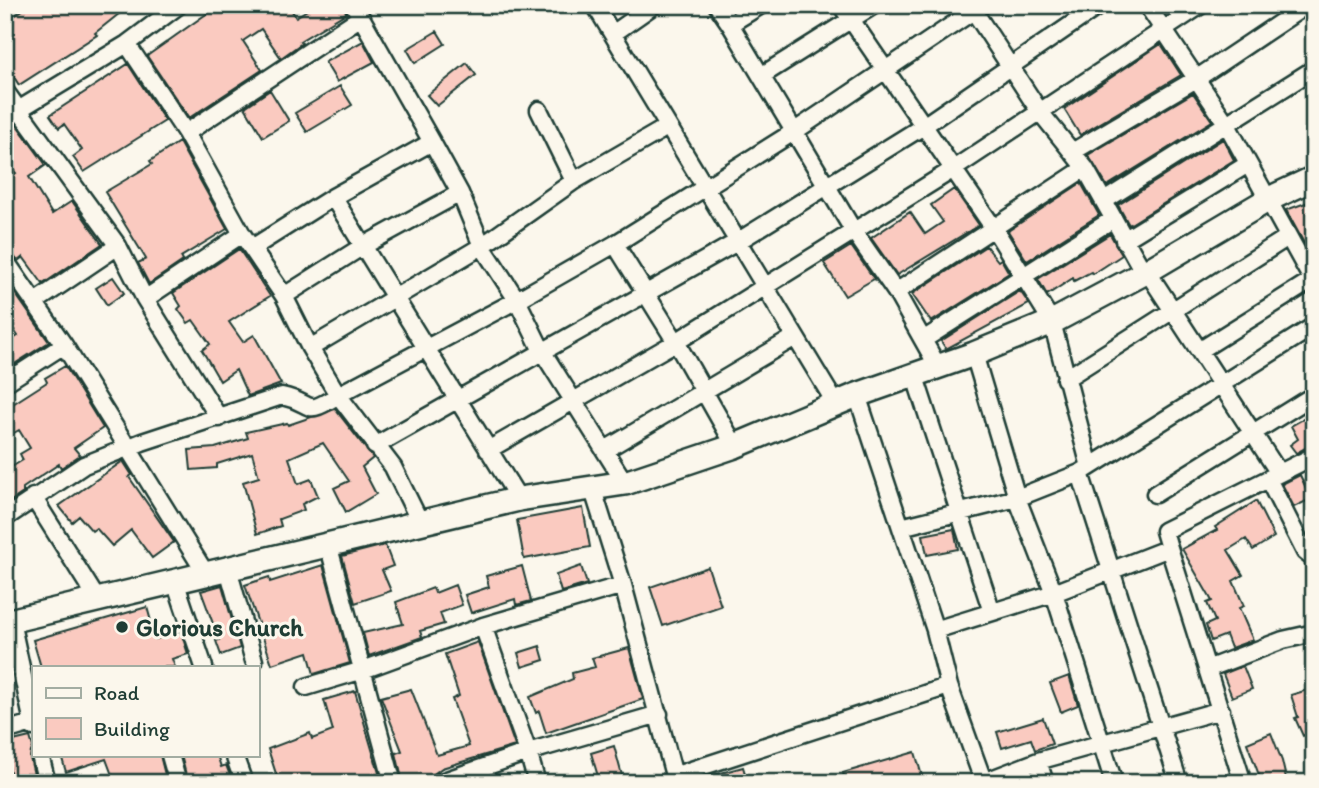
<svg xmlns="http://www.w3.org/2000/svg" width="1319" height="788" font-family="Itim,sans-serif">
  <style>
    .building { fill: #facac0; stroke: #1f3d34; stroke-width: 2 }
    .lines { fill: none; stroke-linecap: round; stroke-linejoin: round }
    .street-casing { stroke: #1f3d34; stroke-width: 21 }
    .secondary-casing { stroke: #1f3d34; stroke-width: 28 }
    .street { stroke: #fbf7ec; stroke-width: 16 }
    .secondary { stroke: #fbf7ec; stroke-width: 23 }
    .poi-dot { fill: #1f3d34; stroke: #fbf7ec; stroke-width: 2.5 }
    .labels { text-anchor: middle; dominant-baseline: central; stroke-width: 6; stroke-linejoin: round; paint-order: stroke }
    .poi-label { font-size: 24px; font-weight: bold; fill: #1f3d34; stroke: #fbf7ec; text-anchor: start }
  </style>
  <rect width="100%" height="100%" fill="#fbf7ec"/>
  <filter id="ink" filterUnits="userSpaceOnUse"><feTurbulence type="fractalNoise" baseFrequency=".0143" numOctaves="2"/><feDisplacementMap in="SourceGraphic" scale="14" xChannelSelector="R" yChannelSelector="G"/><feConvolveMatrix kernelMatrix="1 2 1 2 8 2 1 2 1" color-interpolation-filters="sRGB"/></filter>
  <g filter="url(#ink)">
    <path class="building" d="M30,5h100l-35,28 2,2 -78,50 -14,-22v-41z
      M219,5h69l8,12 19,-12h29l2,8 -46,28 2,2 -21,15 -20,-29 -18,12 19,29 -73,48 -42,-62z
      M437,31l8,13 -30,19 -8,-14z
      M363,41l11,21 -37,20 -12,-20z
      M1161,44l20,31 -101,60 -16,-26z
      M467,63l9,12 -39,31 -10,-11z
      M128,64l37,57 -81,51 -11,-15 9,-7 -18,-26 -5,4 -9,-13z
      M340,86l12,19 -45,27 -12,-19z
      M270,90l19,31 -26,16 -18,-30z
      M1193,93l19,28 -105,65 -19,-31z
      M16,124l30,41 -17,12 23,37 20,-13 30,43 -59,40 -20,-27 -5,4 -13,-13v-67l11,-8 -11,-12v-28z
      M1223,139l11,21 -105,65 -11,-20z
      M179,142l48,87 -46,28 2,4 -34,23 -11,-21 8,-4 -41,-67 47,-28 -2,-3z
      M1081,183l18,32 -72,46 -19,-30z
      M954,189l25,36 -82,50 -26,-37 39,-26 15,22 18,-12 -12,-17z
      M1314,200v40l-10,3 -18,-33z
      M1110,234l12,21 -29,19 -2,-2 -17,9 -1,-3 -26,17 -9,-16z
      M851,246l23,33 -29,17 -21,-33z
      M986,246l12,15 3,-2 8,14 -78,49 -19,-28z
      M239,249l31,47 -41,26 14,20 11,-7 27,49 -33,12 -12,-26 -16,11 -18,-31 8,-6 -17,-24 -5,3 -10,-14 3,-3 -8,-13z
      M113,277l11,16 -17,12 -11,-17z
      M5,279l44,63 -44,28v-26l13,-8 -13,-18z
      M1020,291l9,13 -83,45 -5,-8z
      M65,366l38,62 -29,20 6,7 -19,13 -2,-4 -36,24v5l-18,12v-34l18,-11 -3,-6 10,-6 -11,-18 -14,8v-29l42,-27 -2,-4z
      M335,409l38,49 -11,9 14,27 -30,18 -12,-24 15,-7 -26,-38 -34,15 9,26 13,-5 7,17 -16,8 2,6 -25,9 2,7 -24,8 -14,-52 16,-5 -7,-24 -35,11v4l-26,2 -2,-20 26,-2 33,-10 -2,-6 41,-9 1,2z
      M1314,413v30l-18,10 -6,-8 8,-6 -7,-13z
      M123,461l9,14 -3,2 45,65 -22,16 -21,-28 -19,16 -16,-18 -4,3 -13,-15 -7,6 -13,-16z
      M1300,475l11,24 -17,8 -12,-23z
      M1256,501l18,36 -21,13 -7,-11 -18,11 15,25 -10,6 11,25 -5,2 14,32 -22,8 -5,-13 -15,6 -5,-16 9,-4 -8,-18 5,-2 -30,-52 35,-19 -2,-3z
      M583,508l7,39 -66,12 -7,-39z
      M954,529l4,20 -31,6 -4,-20z
      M385,545l8,21 -11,4 9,21 -36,12 -13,-47z
      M323,565l27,98 -36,11 -6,-22 -36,12 -27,-79 24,-8 1,5z
      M522,566l9,35 -15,4 -1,-6 -44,14 -6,-18 24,-8 -3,-11z
      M581,566l6,18 -26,8 -5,-17z
      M708,567l13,39 -58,20 -13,-39z
      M222,585l18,63 -19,7 -5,-14 3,-1 -18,-49z
      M455,585l7,20 -22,8 4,11 -24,7 2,6 -53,19 -6,-23 40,-9 -7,-22 37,-14 2,5z
      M147,607l9,32 25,-7 7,22 -16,5 3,8h-134l-8,-27z
      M478,642l37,104 -73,22 -18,13v-3l-21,5 -7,-30 6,-2 -21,-54 30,-8 26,66 32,-9 -17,-47 7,-3 -14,-42z
      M540,646l4,14 -22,7 -4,-14z
      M629,648l14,51 -97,34 -7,-22 -3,2 -6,-16 43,-18 -1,-6 23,-6 -3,-9z
      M1243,666l9,23 -20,8 -9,-23z
      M1069,676l9,29 -17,7 -11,-29z
      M1314,688v43l-11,5 -8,-18 3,-1 -7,-22z
      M355,691l26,89 -102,3 -11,-34 42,-16 2,6 21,-8 -9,-31z
      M1043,718l9,26 -17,6 -4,-11 -29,9 -5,-16z
      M1271,733l11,28 5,22h-25l-15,-40z
      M30,737l3,10 -3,11 6,25h-24l-7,-40z
      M614,746l10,37h-24l-9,-30z
      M915,752l9,31h-78l-3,-10z
      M61,755h99l7,28h-52l-9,-24 -40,13z
      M181,755h36l4,12 5,-2 6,16 -44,2z
      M743,767l5,16h-48l-1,-4z"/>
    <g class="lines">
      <defs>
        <path id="street" d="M354,5l78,137
          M595,5l241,399
          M717,5l13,19
          M761,5l-31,19 123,206 43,62 41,73
          M841,5l154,225 57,92 38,145
          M970,5l70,107 45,56 59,105
          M1147,5l79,118 88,160
          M614,33l40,-28
          M127,44l59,89 56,101 42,62 26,52
          M761,76l113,-71
          M5,91l113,155 27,53 74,119
          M539,110l35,71
          M5,118l122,-74 52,-39
          M186,133l175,-116
          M1074,151l122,-72 109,-73
          M333,197l186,302
          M1104,201l210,-132
          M1124,240l124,-76
          M615,244l61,98 59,104
          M5,260l59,85 142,229
          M1147,271l132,202
          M896,292l189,-124
          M284,296l79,-50 97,-53
          M145,299l97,-65
          M35,302l83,-56
          M923,340l190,-121
          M1199,351l113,-71
          M974,354l43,144 37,95 60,190
          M914,374l78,238
          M1065,379l223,-142
          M5,383l59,-38
          M857,395l78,235
          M375,446l362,-204 185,-115 178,-122
          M488,450l188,-108 276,-172 249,-165
          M605,450l190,-113
          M1080,473l99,310
          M1268,479l37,73 9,7
          M625,483l-83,-132 -25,-51 -35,-54 92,-65 93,-54
          M593,490l30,95 53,198
          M1155,494l159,-99
          M33,497l64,102
          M5,518l79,-53 58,-23 140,-46c33,7 21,22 56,-1l-28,-47 172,-102 -22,-53 -28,-51 -99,55 -81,51
          M421,524l-28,-57 -55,-72 179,-95 98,-56 180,-113 187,-126
          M901,527l116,-29 63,-25 234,-147
          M328,544l65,239
          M1169,548l74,235
          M228,569l26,92
          M175,581l29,86
          M11,621l22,102
          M483,626l45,126 131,-38
          M1207,669l76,-29 31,-7
          M949,686l35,97
          M306,687l57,-17 120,-44 140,-41
          M5,731l27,-8 1,4
          M40,755l7,28
          M170,755l8,28
          M234,755l10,28
          M1038,761l7,22
          M676,775l273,-89 -14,-56 119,-37 115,-45 -5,-17 150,-75
          M438,783l90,-31 9,31
          M981,783l57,-22 183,-51"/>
        <path id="secondary" d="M5,622l514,-123 106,-16 110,-37 122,-51 117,-41 78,-32 92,-49 125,-74 45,-21"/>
      </defs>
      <use href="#street" class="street-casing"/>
      <use href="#secondary" class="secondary-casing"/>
      <use href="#street" class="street"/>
      <use href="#secondary" class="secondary"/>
    </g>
  </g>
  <circle class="poi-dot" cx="122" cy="627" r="7"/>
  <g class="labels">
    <g class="poi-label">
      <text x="136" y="627">Glorious Church</text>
    </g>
  </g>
  <rect width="1319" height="788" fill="none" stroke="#fbf7ec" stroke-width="28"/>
  <rect x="14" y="14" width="1291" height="760" fill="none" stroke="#1f3d34" stroke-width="2.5" filter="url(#ink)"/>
  <rect x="32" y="666" width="228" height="91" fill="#fbf7ec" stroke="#a3ada2" stroke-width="2"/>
  <rect x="46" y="688" width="35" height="10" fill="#fbf7ec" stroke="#a3ada2" stroke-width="2"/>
  <text x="94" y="700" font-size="21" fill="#1f3d34">Road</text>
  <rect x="46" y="718" width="35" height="21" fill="#facac0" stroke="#a3ada2" stroke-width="2"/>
  <text x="94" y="736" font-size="21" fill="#1f3d34">Building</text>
</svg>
